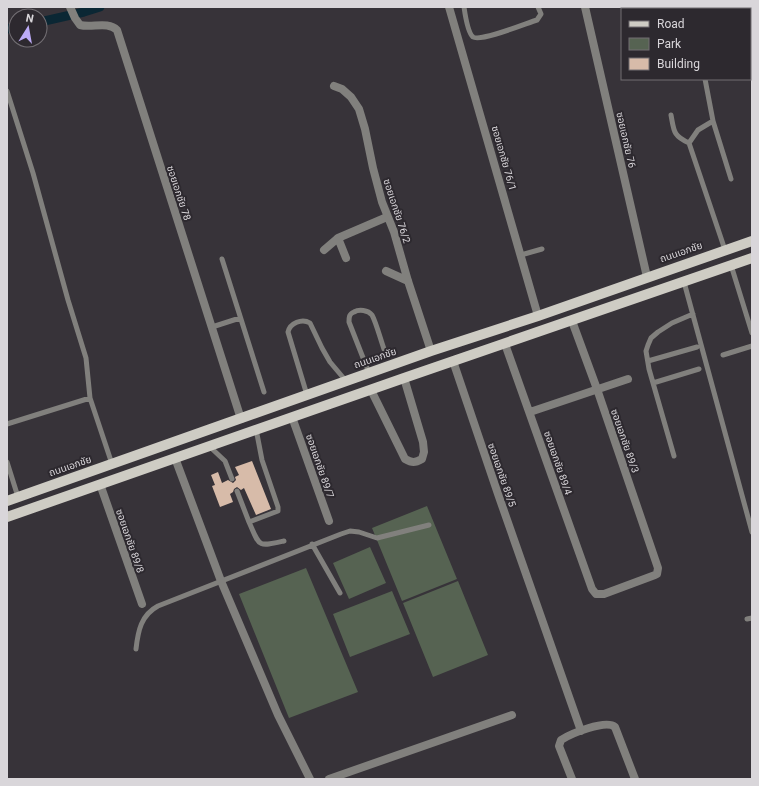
<svg xmlns="http://www.w3.org/2000/svg" width="759" height="786" font-family="Roboto,'Noto Sans Thai',sans-serif">
  <style>
    .green { fill: #566352 }
    .lines { fill: none; stroke-linecap: round; stroke-linejoin: round }
    .canal { stroke: #0b2734; stroke-width: 9 }
    .building { fill: #d7bba9 }
    .service { stroke: #81807d; stroke-width: 5 }
    .minor { stroke: #81807d; stroke-width: 8 }
    .primary { stroke: #ceccc4; stroke-width: 10 }
    .labels { text-anchor: middle; dominant-baseline: central; stroke-width: 4; stroke-linejoin: round; paint-order: stroke }
    .street-label { font-size: 10px; fill: #d9d6da; stroke: #2d292f }
  </style>
  <rect width="100%" height="100%" fill="#373339"/>
  <path class="green" d="M427,506l30,73 -55,22 -30,-73z
    M370,547l16,36 -37,16 -16,-36z
    M306,568l52,124 -69,26 -50,-124z
    M458,581l30,74 -55,22 -30,-74z
    M392,591l18,43 -60,23 -17,-43z"/>
  <g class="lines">
    <path class="canal" d="M40,22l44,-10 16,-5
      M7,29l9,-2"/>
  </g>
  <path class="building" d="M252,461l19,48 -15,6 -12,-27 -3,2 -4,-3 -3,2 -1,3 -3,2 3,8 -13,5 -8,-21 3,-1 -4,-10 7,-3 4,11 6,-3 5,3 3,-3 -1,-3 4,-2 -4,-8z"/>
  <g class="lines">
    <path class="service" d="M464,7c1,7 4,26 9,30 8,5 54,-14 64,-17l4,-6 -3,-7
      M705,79l8,42 -15,9 -9,13 36,107
      M7,91l26,82 35,127 18,58 4,40 22,66
      M671,115c3,16 2,21 18,28
      M713,121l18,58
      M521,255l21,-6
      M222,259l42,133
      M731,265l21,68
      M684,282l68,250
      M212,327l28,-9
      M723,355l29,-9
      M648,361l49,-14
      M369,373l-20,-51c0,-5 0,-8 5,-10 5,-3 14,-2 18,3 4,7 9,26 12,34
      M653,383l46,-14
      M307,395l-19,-63c2,-9 14,-14 22,-9l12,25 8,14 16,19
      M7,424l83,-26
      M209,446l16,15 7,18
      M674,456l-25,-87 -3,-18 2,-6 3,-7 7,-6 14,-9 21,-9
      M7,462l11,35
      M237,491l12,31 29,-11v-4l-16,-47 -6,-31
      M249,522c11,25 8,25 35,19
      M312,544l28,49
      M747,619l5,-1
      M136,649c2,-18 5,-34 22,-43l183,-72 9,-3 9,1 18,6 52,-13"/>
    <path class="minor" d="M70,7l5,11 5,7c12,3 28,-4 37,5l124,389
      M449,7l89,309
      M585,7l62,270
      M334,86l8,3 9,8 8,12 6,20 8,39 9,34 12,30 14,49 23,70
      M338,238l8,20
      M324,250l14,-12 49,-21
      M386,271l22,10
      M505,344l87,245 4,5h8l51,-19 2,-1 1,-6 -61,-179 -25,-68
      M453,361l45,133 83,237
      M371,390l34,69c7,4 10,4 17,0l2,-7 -1,-10 -19,-64
      M530,412l98,-33
      M292,417l37,104
      M175,458l46,123 57,134 32,64
      M100,484l42,120
      M329,779l183,-64
      M572,779l-13,-33 2,-6c9,-6 45,-21 54,-13l20,52"/>
    <path class="primary" d="M7,501l424,-150 107,-35 214,-75
      M7,517l397,-139 348,-120"/>
  </g>
  <g class="labels">
    <g class="street-label">
      <text transform="translate(626 140) rotate(77)">ซอยเอกชัย 76</text>
      <text transform="translate(504 158) rotate(74)">ซอยเอกชัย 76/1</text>
      <text transform="translate(179 193) rotate(72)">ซอยเอกชัย 78</text>
      <text transform="translate(397 211) rotate(72)">ซอยเอกชัย 76/2</text>
      <text transform="translate(681 252) rotate(-19)">ถนนเอกชัย</text>
      <text transform="translate(375 358) rotate(-19)">ถนนเอกชัย</text>
      <text transform="translate(625 441) rotate(71)">ซอยเอกชัย 89/3</text>
      <text transform="translate(558 463) rotate(71)">ซอยเอกชัย 89/4</text>
      <text transform="translate(70 466) rotate(-19)">ถนนเอกชัย</text>
      <text transform="translate(320 466) rotate(71)">ซอยเอกชัย 89/7</text>
      <text transform="translate(502 475) rotate(71)">ซอยเอกชัย 89/5</text>
      <text transform="translate(130 541) rotate(71)">ซอยเอกชัย 89/8</text>
    </g>
  </g>
  <rect width="759" height="786" fill="none" stroke="#d9d6da" stroke-width="16"/>
  <rect x="621" y="8" width="130" height="72" fill="#2d292f" stroke="#726e73"/>
  <rect x="629" y="21" width="20" height="6" fill="#ceccc4" stroke="#726e73"/>
  <text x="657" y="28" font-size="12" fill="#d9d6da">Road</text>
  <rect x="629" y="38" width="20" height="12" fill="#566352" stroke="#726e73"/>
  <text x="657" y="48" font-size="12" fill="#d9d6da">Park</text>
  <rect x="629" y="58" width="20" height="12" fill="#d7bba9" stroke="#726e73"/>
  <text x="657" y="68" font-size="12" fill="#d9d6da">Building</text>
  <g transform="translate(28 28) rotate(11)"><circle r="19" fill="#2d292f" stroke="#726e73"/>
  <path d="M0-3L7 15L0 10L-7 15Z" fill="#bcaaf6"/>
  <text y="-6" font-size="11" font-weight="bold" text-anchor="middle" fill="#d9d6da">N</text>
  </g>
</svg>
